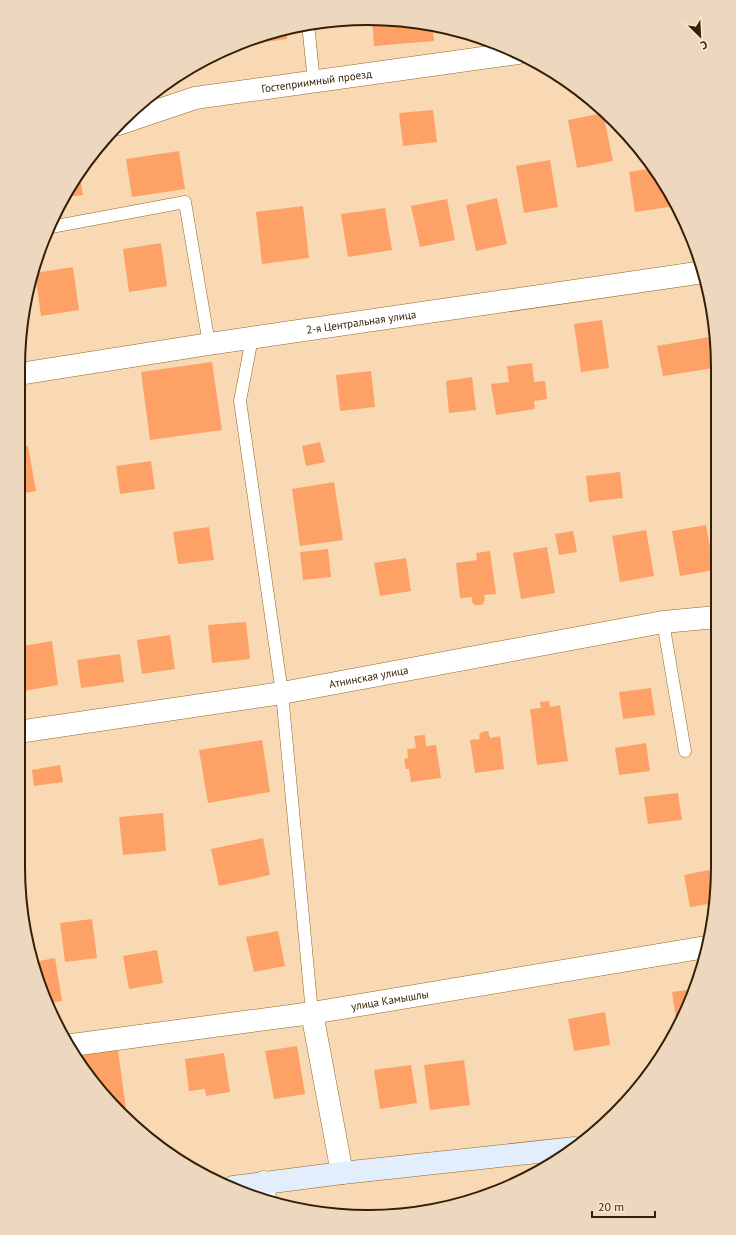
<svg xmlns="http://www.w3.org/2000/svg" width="736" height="1235" font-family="'PT Sans',sans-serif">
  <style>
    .building { fill: #fda166 }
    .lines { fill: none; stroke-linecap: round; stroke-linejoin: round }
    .lane-casing { stroke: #946624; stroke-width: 13 }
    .street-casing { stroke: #946624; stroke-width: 23 }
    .secondary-casing { stroke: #946624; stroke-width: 23 }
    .lane { stroke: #fff; stroke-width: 12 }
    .street { stroke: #fff; stroke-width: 22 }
    .secondary { stroke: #e2eefc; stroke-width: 22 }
    .labels { text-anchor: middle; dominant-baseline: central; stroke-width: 3; stroke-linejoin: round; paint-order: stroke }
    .street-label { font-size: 11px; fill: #332005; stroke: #fde8cf }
    .rim { fill: none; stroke: #332005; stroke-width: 2 }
  </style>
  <rect width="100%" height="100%" fill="#f8d9b4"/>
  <path class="building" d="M372,18l60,6 2,17 -60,5z
    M286,29l1,10 -29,4v-6z
    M433,110l4,32 -34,4 -4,-33z
    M603,113l10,48 -36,7 -9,-48z
    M179,151l6,38 -53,8 -6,-38z
    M550,160l8,47 -34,6 -8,-47z
    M653,168l12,17 4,22 -34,5 -6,-40z
    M79,171l4,24 -18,2 12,-24z
    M497,198l10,46 -31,7 -10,-46z
    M447,199l8,41 -35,7 -9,-41z
    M303,206l6,52 -47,6 -6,-52z
    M385,208l7,42 -44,7 -7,-43z
    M161,243l6,43 -38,6 -6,-43z
    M73,267l6,43 -38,6 -6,-43z
    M602,320l7,48 -28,4 -7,-48z
    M709,337l5,31 -51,8 -6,-30z
    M212,362l10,68 -72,10 -9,-68z
    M532,363l2,19 11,-1 2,18 -13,2 1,8 -39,6 -5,-31 18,-2 -2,-16z
    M371,371l4,36 -35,4 -4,-36z
    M472,377l4,33 -27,3 -3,-32z
    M320,442l5,20 -19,4 -4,-20z
    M28,446l8,45 -17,3v-47z
    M151,461l4,28 -35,5 -4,-28z
    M620,472l3,26 -34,4 -3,-26z
    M334,482l9,58 -43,6 -8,-57z
    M706,525l8,45 -34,6 -8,-45z
    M209,527l5,33 -36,4 -5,-32z
    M646,530l8,46 -34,6 -8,-46z
    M573,531l4,21 -18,3 -4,-21z
    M547,547l8,46 -34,6 -8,-46z
    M328,549l3,28 -28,3 -3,-28z
    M490,551l6,43 -12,1 1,5 -3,5h-7l-3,-3v-5l-12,1 -4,-35 21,-3 -1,-7z
    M406,558l5,33 -31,5 -6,-33z
    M246,622l4,37 -38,4 -4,-38z
    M170,635l5,34 -33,5 -5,-34z
    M52,641l6,44 -40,7v-45z
    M120,654l4,28 -43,6 -4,-28z
    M651,688l4,27 -32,4 -4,-27z
    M549,701l1,6 10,-2 8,56 -31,4 -7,-56 11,-1 -1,-6z
    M488,731l2,7 10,-2 4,33 -29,4 -5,-33 10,-1 -1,-3 2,-4z
    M425,735l1,11 10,-1 5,33 -30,4 -2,-13h-3l-2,-10 4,-1 -1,-9 9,-1 -2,-12z
    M262,740l8,52 -62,11 -9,-53z
    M646,743l4,28 -31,4 -4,-27z
    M60,765l3,17 -29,4 -2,-16z
    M678,793l4,27 -34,4 -4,-27z
    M163,813l3,38 -43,4 -4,-38z
    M263,838l7,37 -51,11 -8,-37z
    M709,870l6,33 -25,4 -6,-32z
    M92,919l5,39 -32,4 -5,-39z
    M278,931l7,35 -31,6 -8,-35z
    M157,950l6,33 -34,6 -6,-33z
    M55,958l7,43 -13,2 -12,-24 -3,-17z
    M695,989l-18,36 -5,-33z
    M605,1012l5,33 -36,6 -6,-32z
    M297,1046l8,48 -31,5 -9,-48z
    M118,1050l9,67 -37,-37 -13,-25z
    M224,1053l6,39 -24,4 -1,-7 -16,2 -4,-32z
    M464,1060l6,45 -40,5 -6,-45z
    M411,1065l6,38 -37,6 -6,-39z"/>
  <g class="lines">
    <defs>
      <path id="lane" d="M308,24l6,58
        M51,227l134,-25 24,142
        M252,338l-12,63 42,292 30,320
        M663,622l22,129"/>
      <g id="street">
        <path id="s1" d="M118,124l77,-26 323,-45"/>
        <path id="s2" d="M19,374l190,-30 495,-72"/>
        <path id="s3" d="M18,732l264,-39 381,-71 54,-5"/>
        <path d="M312,1013l30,160"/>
        <path id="s4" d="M72,1045l240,-32 394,-66"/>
        <path d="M264,1182l1,18"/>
      </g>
      <path id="secondary" d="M233,1187l109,-14 233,-25"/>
    </defs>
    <use href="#lane" class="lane-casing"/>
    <use href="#street" class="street-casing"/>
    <use href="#secondary" class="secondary-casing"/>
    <use href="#lane" class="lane"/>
    <use href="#street" class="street"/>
    <use href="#secondary" class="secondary"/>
  </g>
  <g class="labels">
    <g class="street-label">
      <text stroke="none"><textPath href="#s1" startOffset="204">Гостеприимный проезд</textPath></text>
      <text stroke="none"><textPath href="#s2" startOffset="346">2-я Центральная улица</textPath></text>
      <text stroke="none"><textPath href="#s3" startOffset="355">Атнинская улица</textPath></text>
      <text stroke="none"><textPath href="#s4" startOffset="321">улица Камышлы</textPath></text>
    </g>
  </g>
  <path d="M0 0H736V1235H0ZM368 25H368A343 343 0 0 1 711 368V867A343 343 0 0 1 368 1210H368A343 343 0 0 1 25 867V368A343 343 0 0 1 368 25Z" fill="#edd8bf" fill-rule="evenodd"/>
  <path class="rim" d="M368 25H368A343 343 0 0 1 711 368V867A343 343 0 0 1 368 1210H368A343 343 0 0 1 25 867V368A343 343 0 0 1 368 25Z"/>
  <g transform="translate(700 36) rotate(156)" stroke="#fde8cf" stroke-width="3" paint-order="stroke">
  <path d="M0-3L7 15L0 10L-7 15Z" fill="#332005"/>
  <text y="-6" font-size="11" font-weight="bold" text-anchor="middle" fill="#332005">С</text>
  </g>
  <path d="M592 1211v6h63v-6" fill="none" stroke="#332005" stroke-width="2"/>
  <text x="598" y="1211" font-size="12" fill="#332005" stroke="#fde8cf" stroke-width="3" paint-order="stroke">20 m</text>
</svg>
